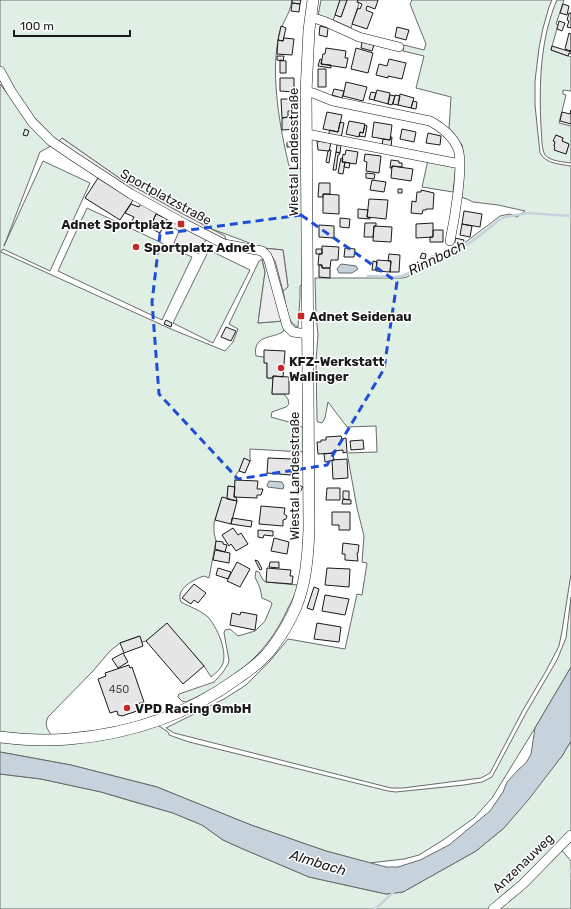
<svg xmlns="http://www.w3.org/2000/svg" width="571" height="909" font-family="Rubik,sans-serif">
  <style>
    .green { fill: #e0efe3; stroke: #6a6a6a; fill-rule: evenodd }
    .parking { fill: #ededed; stroke: #6a6a6a }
    .water { fill: #c6d2dc; stroke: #6a6a6a }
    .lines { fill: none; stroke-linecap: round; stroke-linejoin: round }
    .stream { stroke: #c6d2dc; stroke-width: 2.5 }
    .building { fill: #e6e6e6; stroke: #1a1a1a }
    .minor-casing { stroke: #1a1a1a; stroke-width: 10 }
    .major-casing { stroke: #1a1a1a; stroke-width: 12 }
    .minor { stroke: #fff; stroke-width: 9 }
    .major { stroke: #fff; stroke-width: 11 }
    .marked { fill: none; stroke: #1d4ed8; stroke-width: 3; stroke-dasharray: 8 5; stroke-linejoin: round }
    .poi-dot { fill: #c62828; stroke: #fff; stroke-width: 1.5 }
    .labels { text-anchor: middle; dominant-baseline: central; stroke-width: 3; stroke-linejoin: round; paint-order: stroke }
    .number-label { font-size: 11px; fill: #4d4d4d }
    .street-label { font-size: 13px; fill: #1a1a1a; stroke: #fff }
    .poi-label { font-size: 13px; font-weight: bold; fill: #1a1a1a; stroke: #fff; text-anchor: start }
    .water-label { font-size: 14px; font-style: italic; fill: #1a1a1a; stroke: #fff }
  </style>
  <rect width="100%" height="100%" fill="#fff"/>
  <path class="green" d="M0,0h292c-2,16 -12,24 -14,40 -7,39 2,88 11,126l14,3v114l-3,3v11l-2,30c-12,-4 -12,-25 -15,-36l5,-5 -5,-36 -20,-2 -51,-19 -31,-16 -59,-33 -60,-42 -4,4 -35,-36 -23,-39z
    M321,0h19l-6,20 5,3 -21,-7z
    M412,0h140l-3,7 -6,21 -4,20 -4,33v24l5,48c6,11 20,11 31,13v408l-9,57 -3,15 -13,25 -23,39 -33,63 -9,5 -78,10h-12l-201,-51 -16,-4 -8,-5 58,-29 22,-14 24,-24 18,-22 57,10 12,-55 5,1 5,-32 -5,-1 2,-26 -7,-28 -10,-55 30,-1 -1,-26 -29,1 -19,-25 -3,16 -3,5 -4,-1 -1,-1 -1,-60 2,-26 -2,-21 -1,-36h87l5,-1 27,-19 12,-4 17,-10 37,-28 10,-2 7,3 8,-6 -27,-6 -25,-3 -6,-3 -6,-2 2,-45 -1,-7 -13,-16 2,-32 -35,-9 8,-32 -21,-5 1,-6 20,5 2,-6 -16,-40z
    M557,0h7l-8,24 2,1 -7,25 20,7v34l-8,-1v4l3,1 -7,28 12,3v37c-8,-1 -21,-2 -26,-8 -4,-7 -3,-20 -4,-28 -2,-42 -1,-88 16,-127zM556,135l7,3 -1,3 7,3 -3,10 -12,-8 1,-4 -1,-1z
    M0,84l40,51 11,11 -11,6 -36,94 39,-85 47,22 -40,88 -47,-22 -2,3 170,77 54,22 8,-9 5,-13 -9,-5 30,-63 3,-2 3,13 -7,51 25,-2 1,10c-10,8 -32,3 -28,25l8,1 3,6v15h6l-1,16h12l4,5 1,5 -3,3 -14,5 -1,5 25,7 8,4v24l-54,-3v10l1,2 -7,-2 -5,12 -4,5v11l-7,-1 -1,13 -5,-1 -8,25v10l2,8 -7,37 -5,-2c-10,3 -29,13 -23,26 9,5 19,8 27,15 9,10 19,33 15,46 -2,6 -7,10 -12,14l-7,-11 -37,-42 -21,17 -4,1 -3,-6 -19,7 -10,8 -17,20 -45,46c-5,11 2,13 5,23l100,-18 15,10 1,3 20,7 199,49 8,1 68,-7 18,-3 10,-5 34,-64 31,-53 9,-22 5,-41v70l-36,61 -43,70 -18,20 -31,22 -24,15 -15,4 -35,4 -43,-12 -75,-26 -94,-38 -86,-22 -71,-13z
    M428,160l28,6 -3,26 -31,-5z
    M87,208l105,49 -30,63 -104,-49z
    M209,250l41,20 -37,73 -40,-20z
    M256,571l3,1 4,8 3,2 32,3c-2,8 -6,16 -10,23 -21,48 -56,73 -102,94l-4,-1 -4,-4 1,-3 35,-12 9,-10 5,-8 1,-4 -5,-27 1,-3 5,-1 8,7 17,-5 10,-10 7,-17 -1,-2 -9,-4 -2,-10 -5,-11z
    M571,741v94l-12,12 12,14v48h-571v-135l41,5 60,13 30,9 42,12 29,12 21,15 20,9 66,28 77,17 17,-2 73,-41 28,-23 58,-72z"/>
  <path class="parking" d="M347,0h11l-1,2 2,1 -8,25 -18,-8 2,-5 6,2z
    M62,138l60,42 59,33 44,23 1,4 -17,-7 -10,21 -25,-11 5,-12 -11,-7 4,-9 -50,-29 -64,-44z
    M263,248l20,2 5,37 -5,4 -8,-30 -5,-8z
    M262,259l2,1 19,61 -25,2 7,-51z"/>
  <path class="water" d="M341,264l15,2 2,3 -6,4h-13l-2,-4z
    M269,481l13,1 2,4 -1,3 -15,-2 -1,-2z
    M571,667v74l-9,15 -33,43 -25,29 -28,23 -73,41 -17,2 -77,-17 -66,-28 -20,-9 -21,-15 -29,-12 -72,-21 -60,-13 -41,-5v-22l71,13 86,22 94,38 75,26 60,16h12l22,-7 29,-15 41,-34 13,-19 4,-10 11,-12 8,-7 5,-9 4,-26z"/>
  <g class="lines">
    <path class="stream" d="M368,276l27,1 7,-1 14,-6 15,-13 8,-3 20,-4 19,-13 21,-17 6,-3 23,-4 43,3
      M570,870l1,2
      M375,909l19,-17"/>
  </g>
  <path class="building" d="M292,0h9l-1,4 -8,-1z
    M340,0h7l-6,17 -6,-2z
    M358,0h20l-3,9 -8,-3 -1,4 7,3 -6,16 -15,-5 6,-16 2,1 2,-5 -5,-2z
    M292,3l8,1 -1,8 -8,-1z
    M563,4l6,2 -2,9 -7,-2z
    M569,13h2v15l-4,-1 2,-6 -2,-1z
    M559,21l6,2 -3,8 -5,-2z
    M281,26l5,2 -3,13 -5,-1z
    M320,26l8,2 -1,9 -8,-2z
    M397,27l12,3 -3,10 -11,-3z
    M569,33l2,1v17l-6,-2z
    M284,38l10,1 -2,16 -15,-1 1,-14 5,1z
    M362,42l12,3 -2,6 -11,-3z
    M552,46l19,6v2l-2,-1 -1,3 -17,-6z
    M326,48l20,3 -1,7h3l-2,10 -25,-4 2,-10h2z
    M356,48l17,5 -5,20 -17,-4z
    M277,56h7l-1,5 -6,-1z
    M320,59l2,1 -1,4 10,1v3l-13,-2z
    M389,59l17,4 -4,16 -14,-3v2l-12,-3 3,-11 8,2z
    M280,60l6,1v12h-6z
    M318,69h8v18h-8z
    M280,78h14v14l-14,-1z
    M346,82l21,5 -4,14 -20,-5z
    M334,89l10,2 -2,7 -10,-3z
    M377,90l13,3 -2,11 -14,-4z
    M371,92l5,1 -2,7 -5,-1z
    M400,94l14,4 -3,10 -13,-3z
    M390,95l5,1 -3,9 -4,-1z
    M395,95l5,1 -2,9 -5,-1z
    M281,99h10l1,12h-4v6l-6,1z
    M413,101l4,1 -1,7 -5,-1z
    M571,110v14l-11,-3 2,-9 8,2z
    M327,112l15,3 -4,17 -15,-3z
    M288,117h9v12l-15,1v-12z
    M349,121l16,3 -2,9 -3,-1 -1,5 -13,-3z
    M340,122l4,1 -3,15 -13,-3 2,-5 8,2z
    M374,122l18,3 -2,15 -18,-3z
    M365,125l2,1 -2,11 -6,-1 1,-4 3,1z
    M25,129l4,2 -2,5 -4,-1z
    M402,129l14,3 -2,10 -14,-3z
    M428,133l13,3 -1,9 -14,-2z
    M556,135l7,3 -1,3 7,3 -3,10 -12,-4 1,-3 -1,-1 1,-4 -2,-1z
    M391,137h1l-1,10 -9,-1 1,-7 7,1z
    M317,141l14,2 -2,8 -11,-1z
    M287,142h10v5h-10z
    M337,145h4l-1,8 -4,-1z
    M330,150h1l-2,13 -3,-1 2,-11h1z
    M346,150l12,2 -2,12 -14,-2 1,-8 2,1z
    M336,152l4,1 -1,2h-1l-2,15h-3z
    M365,154l16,2 -2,17 -13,-2 1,-9 -3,-1z
    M341,158l2,1 -1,3h3l-2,12 -5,-1z
    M391,160l8,1v2h3v4l-10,-1v2h-2z
    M345,162l5,1 -1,5 -5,-1z
    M392,166l21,3 -2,12 -20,-3z
    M366,173l9,1 -1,5 -8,-1z
    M98,178l35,22 -13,20 -35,-22z
    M372,180l14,2 -2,10 -14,-2z
    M319,183h11v11h-7v3h-5z
    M398,189h4v4h-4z
    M421,190l13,3 -1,16h-7v1h-3l-1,4 -11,-1 1,-12 4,1 1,-10h4z
    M323,194l16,1v19l-16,-1z
    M369,199l19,1 -2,19 -19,-2z
    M141,203l16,9 -8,17 -17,-8 2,-4 -9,-4 6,-9 8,3z
    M358,209l10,1 -1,7 3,1v1l-12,-1z
    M464,211l18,3 -2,13 -18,-3z
    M156,214l11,5 -7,14 -10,-5z
    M340,218l10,1 -1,9 -9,-1z
    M365,223h11v3h-2l-1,11h-9z
    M433,223v14l-17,1v-14z
    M462,224l10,2 -2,11 -10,-2z
    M319,225l15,1v12l-15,-1z
    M374,226l18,1 -1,15 -18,-1z
    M433,230h10v12h-13v-5h3z
    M455,238l9,2 -1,4 -8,-2z
    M322,246l17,1 -1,13h-7l-1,8h-8v-3h-4l1,-11h3z
    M345,248l10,1 -1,8h-10z
    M316,249h6v5h-6z
    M422,253l4,1 -1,5 -5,-1z
    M389,254l11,1 -1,17h-9l1,-11h-3z
    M377,260l14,1 -1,11 -14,-1z
    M373,261l4,1 -1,8h-4z
    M319,265h3v3h8v10l-11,-1z
    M166,320l6,3 -1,4 -7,-3z
    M226,327l10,4 -5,10 -10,-4z
    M264,350l21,1 -2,26 -10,-1v2h-6v-15h-3z
    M273,376l16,1v17h-17z
    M341,436l1,3 4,-1 1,14 -4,1v-3l-10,1v2l-15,1 -1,-12h4v-2h5v-3z
    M363,440l1,9 -13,1 -1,-9z
    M333,453l1,7 -9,2 -1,-8z
    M244,458l6,3 -5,12 -6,-2z
    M268,458l24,1 -1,16 -24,-2z
    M347,459l1,19 -15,1 -1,-19z
    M235,480l23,1 -1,8h6l-2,6h-4v3l-23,-1z
    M299,485l4,2 -5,8 -3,-2z
    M228,486l7,1 -1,10h2l1,4 -10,-2z
    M327,488h13v12h-14z
    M343,491h6v9l-6,-1z
    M222,497l15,4 -6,23 -16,-4z
    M343,499l8,1v4h-9z
    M261,506l24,2 -1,6 3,2 -1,3 -3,1v6l-24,-2z
    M332,512h18v18h-11v-5h-7z
    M232,518l20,3 -1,6 -20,-3z
    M233,528l5,7 3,-2 7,11 -12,7 -5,-7 -2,2 -7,-11z
    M258,530l15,1v5l-9,-1 -1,3 -5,-1z
    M274,538l15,4 -2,12 -16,-3z
    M216,541l7,1v2l4,1 -2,7 -10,-3z
    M343,543l16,2 -1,8h-1l1,8 -13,-1v-6h-3z
    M215,550l15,3 -1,10 -16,-3z
    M255,560l3,1 4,8 -2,1z
    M237,562l13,7 -10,18 -13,-6z
    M270,562h9v6l-10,-1z
    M218,568l13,4 -3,7 -12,-4z
    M267,568l24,2 -1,6h3l-1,8 -26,-2z
    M327,568l23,1 -1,18 -24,-2z
    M194,584l12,9 -8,10 -4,-3 -3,4 -9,-6z
    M314,587l5,2 -6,21 -6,-2z
    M325,595l24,4 -4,16 -23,-4z
    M241,612l16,3 -2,15 -25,-5 2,-12 8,2z
    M167,623l37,43 -21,18 -37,-43z
    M317,623l24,4 -2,15 -25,-3z
    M140,636l3,10 -19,7 -4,-10z
    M123,653l5,9 -10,6 -6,-9z
    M129,665l1,3 2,-1 12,35 -7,2 2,4 -2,3 -15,5 -4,-1 -1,-4 -7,2 -12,-34 8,-3 -1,-3z"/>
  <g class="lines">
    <defs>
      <path id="minor" d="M311,17l15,5 33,15 40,10
        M0,71l11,20 21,31 19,19 22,15 58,38 56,31 37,19 38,7 5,5 2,5 18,65 6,6 14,2
        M306,92l7,1 20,8 97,20c11,6 23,15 28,28 6,16 -4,73 -8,92
        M307,134l153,30
        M493,909l30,-25 48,-49"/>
      <path id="major" d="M0,737c23,3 46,4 69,2 61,-5 120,-25 169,-61 12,-8 25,-18 34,-30 9,-12 18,-27 24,-41 10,-24 12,-52 13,-78l-3,-437 3,-62 4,-30"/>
    </defs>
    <use href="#minor" class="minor-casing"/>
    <use href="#major" class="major-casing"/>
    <use href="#minor" class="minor"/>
    <use href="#major" class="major"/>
  </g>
  <path class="marked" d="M301,215l96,67 -13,87 -57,96 -89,14 -79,-85 -7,-92 8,-68z"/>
  <g class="poi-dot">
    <rect x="177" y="220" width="8" height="8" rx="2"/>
    <circle cx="136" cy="247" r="4"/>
    <rect x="297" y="312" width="8" height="8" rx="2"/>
    <circle cx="281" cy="368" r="4"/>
    <circle cx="127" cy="708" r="4"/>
  </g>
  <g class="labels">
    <g class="number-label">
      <text x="119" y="689">450</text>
    </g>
    <g class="street-label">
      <text transform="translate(293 152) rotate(-90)">Wiestal Landesstraße</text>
      <text transform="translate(166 197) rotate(29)">Sportplatzstraße</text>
      <text transform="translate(294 476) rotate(-90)">Wiestal Landesstraße</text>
      <text transform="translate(523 863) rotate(-44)">Anzenauweg</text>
    </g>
    <g class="poi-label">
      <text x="173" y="224" text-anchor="end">Adnet Sportplatz</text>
      <text x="144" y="247">Sportplatz Adnet</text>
      <text x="309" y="316">Adnet Seidenau</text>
      <text x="289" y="361">KFZ-Werkstatt<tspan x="289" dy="15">Wallinger</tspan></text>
      <text x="135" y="708">VPD Racing GmbH</text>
    </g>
    <g class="water-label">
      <text transform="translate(437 258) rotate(-26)">Rinnbach</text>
      <text transform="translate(318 863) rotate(17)">Almbach</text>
    </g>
  </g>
  <path d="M14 30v6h116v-6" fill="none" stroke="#1a1a1a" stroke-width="2"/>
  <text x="20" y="30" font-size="12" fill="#1a1a1a" stroke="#ffffff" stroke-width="3" paint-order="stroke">100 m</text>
</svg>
